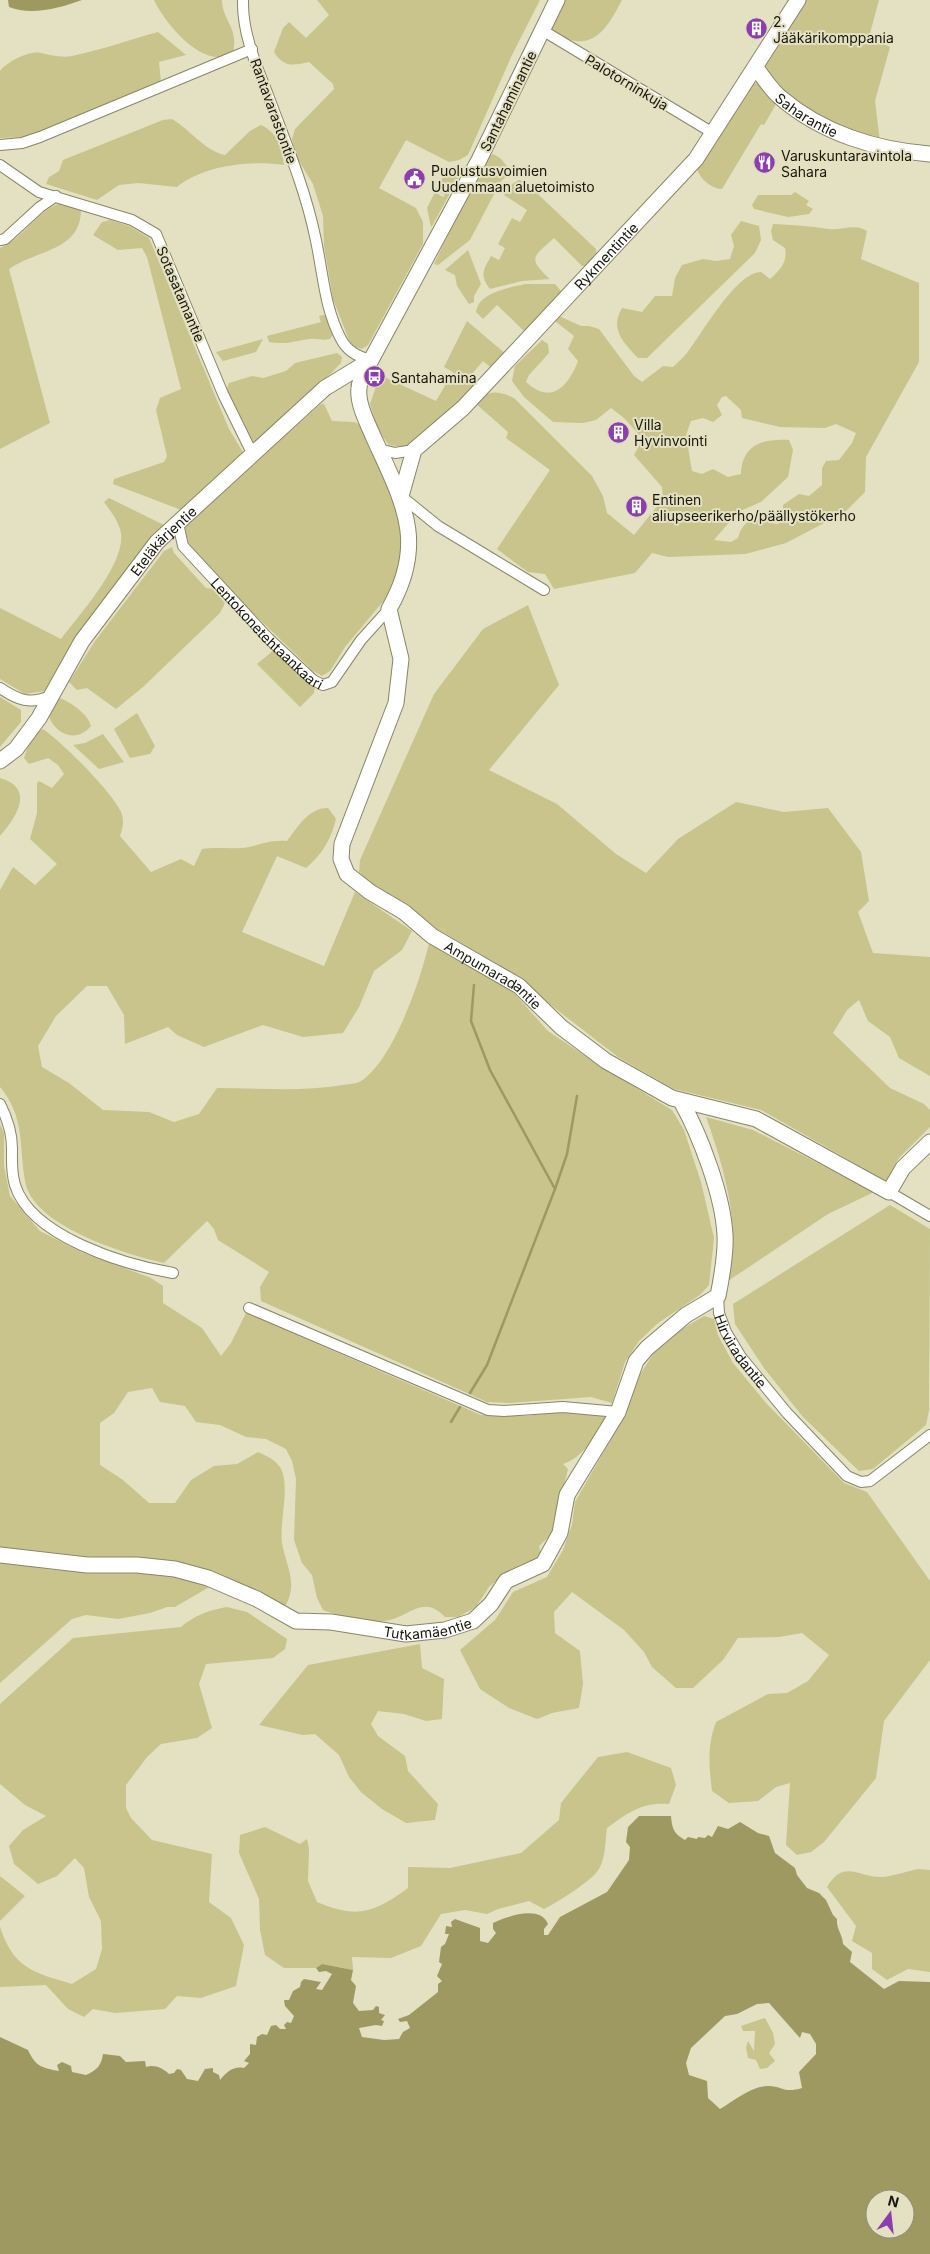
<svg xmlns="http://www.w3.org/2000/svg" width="930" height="2254" font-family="Inter,sans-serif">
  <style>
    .green { fill: #c8c48b; fill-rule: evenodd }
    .water { fill: #9e9961; fill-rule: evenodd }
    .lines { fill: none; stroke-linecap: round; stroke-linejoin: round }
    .stream { stroke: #9e9961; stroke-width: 2.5 }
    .street-casing { stroke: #888669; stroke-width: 12 }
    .secondary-casing { stroke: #888669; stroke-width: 17 }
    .street { stroke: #fff; stroke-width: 10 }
    .secondary { stroke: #fff; stroke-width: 15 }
    .labels { text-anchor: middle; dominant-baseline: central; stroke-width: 4; stroke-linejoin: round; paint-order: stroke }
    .poi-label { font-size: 14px; fill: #18170c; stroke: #e3e1c2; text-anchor: start }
    .street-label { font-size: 14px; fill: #18170c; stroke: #e3e1c2 }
  </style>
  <rect width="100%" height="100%" fill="#e3e1c2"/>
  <path class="green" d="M154,0h68c0,20 17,28 11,52 -3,1 -7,4 -11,5 -26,4 -59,-37 -68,-57z
    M317,0h223l-28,55 -44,100 -9,5 -10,2 -43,-22 -27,48 37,20 7,14v22l-55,101 -6,4 -9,-3 -4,-6 -16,-41 -9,-53 -1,-30 -10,-32 -17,-28 -4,-17 3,-10 39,-40 -1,-5 -24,-22c-16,4 -26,5 -35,-10l9,-24 6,-6 17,16 23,-23z
    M565,0h57c-10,19 -24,48 -51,40 -7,-2 -15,-7 -21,-11l1,-5z
    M805,0h74l-10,37 21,10 -15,54 5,41c-34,-11 -71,-24 -97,-50 -7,-8 -13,-17 -19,-26z
    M158,32l28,23 -27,7 2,20 -113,47 -24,8 -24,1v-67c7,-9 29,-21 41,-18 10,2 20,5 31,3 29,-6 57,-16 86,-24z
    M755,83l4,1 16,17v5l-11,19 -3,-1 -39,65c-10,0 -22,-10 -25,-20l54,-83z
    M172,119c19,11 31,31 53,36l25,-24 11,-6c17,8 21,23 23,40 -33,-5 -80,0 -107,22l-39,-4 -19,2 -22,15 -51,-16 3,-7 10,-6 4,-11 100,-40z
    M493,154l7,4 12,14 -11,9 -31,59 -32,25 -4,-1 51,-106z
    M465,166l-33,60 -1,1 -4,-19 8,-16 8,5 2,-2 -10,-5 10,-16z
    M519,180l6,2 71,67 1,8 -10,9h-5l-28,-28c-21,19 -27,20 -4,41l-28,2 -32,8c-12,-15 -5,-21 1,-33l8,4 6,-12 -7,-4 14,-26 8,4 7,-12 -23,-15 5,-9z
    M795,192l14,9 -3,4 7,4 -4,5 -21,3 -34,-8 -2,-4 6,-10h33z
    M61,203l20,5c1,43 -43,41 -72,61l41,154 -50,26v-201c24,-10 36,-37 61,-45z
    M110,220l19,6 20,12 80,191 15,25 -60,57 -71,-27 1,-5 50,-17 3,-6 -11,-46 4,-12 21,-9 -34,-132 -5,-9 -24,2 -25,-15 9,-13z
    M741,221l18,5 2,14 -6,13 -108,105h-9c-14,-15 -29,-29 -16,-50l20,4 13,-16h17l3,-18 7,-13 21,-6 13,2 14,-2 4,-13 -3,-11z
    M773,224c19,1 37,2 55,5 14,2 26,-6 39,2l-6,28 58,24v79l-53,95 -1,35 -20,20 -59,31 -41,11 -77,3 -16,-4 -17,20 -81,16 -9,-15 -17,-2 -31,-23 53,-79 -44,-32 2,-6 -33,-29c13,-13 22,-13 39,-5l78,78 11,20 4,17 27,22 29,-36 -1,-12 -28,-32 9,-16 -19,-21 -13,-10 -15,12 -13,3 -30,-1 -29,-25 -12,-16 3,-15 27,-26 6,4 1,9 -20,22 -3,7c25,23 42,5 52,-21l-10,-12 6,-13 -19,-15 4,-5 22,10h8l10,3 35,47 8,6 21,-16 10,1c5,-5 10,-9 14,-14 15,-19 49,-81 74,-81l9,7c10,-9 18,-17 15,-31l-12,-8 -2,-9zM726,396l15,14 1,8 38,9 45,1 11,-4 20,9 -4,10 -13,17 -13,1 -4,7v17l-13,11 -10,-2 -16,11v15l-5,4 -10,-1 -1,-8c-15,3 -25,7 -29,23l-7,4 -17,-2 24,-28 23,-10 27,-25 5,-27 -4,-10c-26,-2 -47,5 -48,34l-13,3 -15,-8 -11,5 -10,-3 -6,-36 5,-14 12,-3 10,4 9,-7 -5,-10 5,-8z
    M468,250l13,34 -7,12v6l-5,2 -12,-18 -2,-11 -10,-5z
    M525,284h30l6,7 -2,9 -33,33 -29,-28 -14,14 -7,-7c3,-20 33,-24 49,-28z
    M323,315l6,2 5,16 -4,6c-8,2 -13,-1 -20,0 -17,2 -23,6 -41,3l-2,-6 54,-14 -2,-6z
    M467,321l40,34 -12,16 -12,-10 -13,15 11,10 -68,58 -8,3 -16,-2 -10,-13 -9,-28 10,-29 56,26 17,-29 -9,-5z
    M263,339l-7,13 -29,8 -4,1 -7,-9z
    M337,353l5,4 -1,6 -57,58 -25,22 -8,-1 -25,-51 3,-8 23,-7 11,2 23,-7 9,-8z
    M321,404h3l8,17 22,1 7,3 27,56 16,61 -2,26 -11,24 -46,55 -15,24 -8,5 -9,-5 -62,-60 -62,-66 -4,-16 3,-8z
    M109,498l55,27 -11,9 -78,105 -30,52 -20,3 -25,-15v-71l61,31c18,-24 69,-80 59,-110 -3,-10 -10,-19 -16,-27z
    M172,547l2,6 32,35 6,1 13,14 -5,10 -77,74 -27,22 -29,-21 -10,2 -8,-8 26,-41 69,-90z
    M528,605l31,80 -70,85 68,34 59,50 30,19 32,-34 58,-37 48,10 44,-4 33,44 8,49 -11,11 15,41 57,4v119l-31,-18 -9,-21 -22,-16 -9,-21 -12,10 -14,23 57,55 34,16 6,6v17l-31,31 -13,23 -125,-71 -87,-21 -56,-32 -120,-93 -61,-35 -26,-21 -36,-21 -16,-15 1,-12 74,-166 49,-65z
    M274,650l41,36 -1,7 -14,14 -43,-43z
    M0,697l21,13v12l-21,25z
    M59,698c12,4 29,16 32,28 -15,18 -37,8 -43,-12z
    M137,713l18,33 -5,8 -20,4 -16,-29z
    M43,729c20,14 66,60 77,81 5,9 3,17 0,26l31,36 30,-13 13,7 8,-17c13,-2 25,0 39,-1 16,-1 26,-9 46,-7 11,-14 21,-33 41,-33l8,11c-5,21 -14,35 -30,49l-29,-12 -35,76 82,34 31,-74 57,39 -10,19 -28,21 -15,36 -16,26 -40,4 -40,-12 -59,22 -27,-12 -9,-8 -43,17 -1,-29 -17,-29h-20l-31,30 -18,30 4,21 27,16 34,27 46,2 25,10 25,-8 18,-26c42,0 84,4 126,-3 5,-1 14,-1 18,-4 32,-20 60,-102 68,-138l84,49 35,39 52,35 72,44 12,20 17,52 13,56 -5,47 -9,10 -42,28 -19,18 -14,21 -13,41 -21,-6 -81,6 -23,-1 -226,-101 -1,-14 9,-15 -51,-32 -4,-11 -7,-8 -43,42c-39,-9 -132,-37 -139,-82 -6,-36 0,-64 -25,-94v-197l13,-23 22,18 22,-21 -27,-25 7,-26v-30l2,-2 13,7 12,-14 -6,-9 -10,-7 -19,6 -5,-6 8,-23z
    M103,734l21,28 -25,7 -26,-24 12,-2z
    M0,778c36,10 16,40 0,58z
    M706,1117l47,13 121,62 -46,22 -100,67c14,-53 -4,-114 -22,-164z
    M0,1124l4,10v32l6,30 30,35 43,22 68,25 12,8v17l39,25 19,28 10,-13 15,-30 235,102 46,1 33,-5 36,3 9,3v5c-12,17 -22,35 -42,42l5,5 -16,65 -13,12 2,9 -8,9 -28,9 -16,14 -13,20 -18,10h-13c-22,-24 -37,1 -60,4 -20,2 -43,-4 -62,-11l-6,-12 -5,-23 -10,-12 -8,-23 2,-61 -4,-18 -6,-12 -20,-10 -20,-2 -26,-12 -24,-3 -11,-16 -25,-4 -8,-14 -24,4 -14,21 -14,10v42l23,15 26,23h26l16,-23 23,-14 23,-2 21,-12c9,4 16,7 22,15 11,18 -1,54 2,76 4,23 16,39 4,62l-8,-1 -87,-37 -35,-8 -63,-2 -93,-10z
    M890,1205l40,24 -1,181 -3,15 -53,44 -14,2 -56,-54 -39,-49 -29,-44 -2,-20z
    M704,1316l10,3 4,16 15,28 33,40 78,80 23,9 63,89v79l-46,61 -8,57 -52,64 -13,10 -14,3 -11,-10 4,-62 -14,4 -18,14 -29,2 -17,-12c-3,-24 -5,-46 4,-69l52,-28 19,-1 21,-12 21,-26 -27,-22 -23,4 -41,1 -15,22 -30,28h-17l-24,-21 -8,-15 -20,-22 -52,-38 -18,20 1,21 25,18 3,33 -4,24 -27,5 -15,6 -28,-11 -29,-19 -20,-39 35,-30 18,-28 34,-15 16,-27 9,-25 3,-23 43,-75 19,-48 17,-26 28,-24z
    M0,1562l54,8 46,3h48l38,5 25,8 -36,21h-8l-17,6 -32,6 -32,-4 -14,4 -72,64z
    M227,1607l20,5 40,27 -2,10 -12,9 -67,6 -7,20 13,44 -15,10 -36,6 -14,13 -21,28v23l5,10 21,22 60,14 -3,48 22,16 13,27 -8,41 -35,12 -24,-2 -12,13 -50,4 -22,-4 -9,8 -16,-8 -22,-24 -46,2v-60c14,42 33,45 72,57l24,-15 6,-20 -1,-28 -12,-24 -5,-29 -9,-10 -18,18 -19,8 -24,-20 -5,-18 14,-16 23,-14 -21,-11 -25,-21v-80l73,-66 108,-11c14,-12 28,-17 46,-20z
    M420,1644l2,24 22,11 -2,40 -16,2 -22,-7 -26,-3 -7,13 7,12 27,20 3,15 30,33 -3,16 -29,3 -24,-14 -21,-17 -12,-15 -10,-22 -24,-21 -12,1 -44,-10 49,-60z
    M627,1752l44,16 5,17 -7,19c-28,-2 -41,9 -62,24 -2,14 -1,34 -11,45 -10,11 -38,29 -52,36l-15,-8 -31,8 -11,5 -22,-4 -24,4 -20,32 -30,12 -39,-1 1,13 -31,-6 -6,4h-32l-19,-13 -5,-25 -1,-31 -20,-46 1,-18 25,-8 35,17 7,-5 2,10 -1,32 9,21c40,17 57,11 91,-14v-21l42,1 71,-15 38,-33 2,-17 37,-46z
    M918,1869l12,1v102l-22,-3 -21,11 -15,-11v-16l-20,-12 4,-15 -29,-39c17,-29 32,-9 56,-10 11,-1 24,-6 35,-8z
    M0,1876l25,20 -25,25z
    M765,2018l8,15 2,11 -6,9 6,8 -8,7 -7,1 -4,-9 -8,-2 -2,-11 2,-6 6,10 1,-20h-12l-2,-5z"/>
  <path class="water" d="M8,0h74c-22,8 -51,16 -73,7z
    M639,1816h32c1,13 3,18 14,24l3,-3 9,2 1,-2 7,1 3,-3 4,2 6,-11 10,3 12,-7 18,11 11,3 6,17 20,15 2,7 10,13 12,5 7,7 7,15 4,4c-1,10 6,16 6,25l9,8 -2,10 34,27 15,-8 31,1v272h-930v-217l28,13c7,16 14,18 31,21l-2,-6 5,-3 9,4 1,6 14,3c11,-5 15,-9 17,-21l17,2 6,6 19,-1 1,6c8,-3 17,1 23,7l5,-1 3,-4 4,1 6,9 11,2 7,-12 8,-1v4l6,3 1,5c7,-8 13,-14 24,-12l5,-5 -5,-2 6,-7v-10l6,1 1,-8 5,-3 5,1 4,-9 5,-1 4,4h6l-2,-4 3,-3 4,1 3,-7 -9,-10 -1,-6h5l4,-9 7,-4 1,-5 3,-3 17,3 -5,7 6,1 10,-16 -6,-3 -7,1 -3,-4 6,-4 31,6 -2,10 5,6 -3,17 6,8 14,-1 3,-4 3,1v6l6,2 -4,5 3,1 -2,5 -6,-1 -17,3 3,9 22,3 15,-1 4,-7 7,-4 -3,-7 -7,1 -2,-3 11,-4 29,-23v-8l4,-3 -5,-5 5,-12 -3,-2 2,-15 4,-3 4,-10h-4l1,-8 6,1 -1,-5 4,-3 25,9v13l8,2 8,-10 -3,-4v-6c13,-6 47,-19 55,1l-4,5v6h4l12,-18 47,-25 22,-32 1,-13 -4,-5 2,-15zM769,2003l31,35 2,-6 8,2 6,10v10l-17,18 3,16c-19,6 -21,-3 -35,-2 -17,1 -33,15 -47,23l-12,-11 -1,-17 -18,-6 -3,-12 5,-15 34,-32 12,-2 20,-10zM875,2199h30v30h-30z"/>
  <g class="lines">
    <path class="stream" d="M474,985l-3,36 19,49 65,119
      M470,1393l17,-28 68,-176 12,-35 10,-58
      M451,1422l9,-15"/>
    <defs>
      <g id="street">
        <path d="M243,0c-1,32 13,65 25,95 17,46 37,93 47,141 8,35 9,71 26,103 6,12 17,18 30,21"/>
        <path d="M542,30l171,103"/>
        <path d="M0,145l22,-2 18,-6 212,-88"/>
        <path d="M0,165l39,27 93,28 24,14 67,160 30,61"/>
        <path d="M0,240l5,-1 35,-32 16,-11"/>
        <path d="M379,449l16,4 19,-3"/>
        <path d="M401,496l37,30 106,64"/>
        <path id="s1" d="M178,523l5,23 86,93 44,41 10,5 9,-3 29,-42 28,-31"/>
        <path d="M0,688c18,12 30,17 50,8"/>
        <path d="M0,1104c7,14 12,28 12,44 0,13 -1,24 3,37 16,52 111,80 158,88"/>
        <path d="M889,1192l41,24"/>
        <path id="s2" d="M718,1296l1,17 7,19 15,25 46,56 60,63 14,6 9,-1 60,-46"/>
        <path d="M249,1308l239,102 16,1 59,-4 55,5"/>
      </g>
      <g id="secondary">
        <path id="s3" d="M557,0l-78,160 -108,200c-4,8 -12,19 -12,28 -2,15 8,34 14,48 29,65 55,105 16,173l12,50 -5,44 -54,141 -1,15 6,15 23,18 34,20 28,24 87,50 42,41 45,34 66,37 84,21 133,73 14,-24 27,-26"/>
        <path id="s4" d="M756,68c8,10 15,22 25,30 41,35 95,52 149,56"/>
        <path id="s5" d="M401,496l13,-46 49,-42 233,-249 102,-159"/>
        <path id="s6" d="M0,761l16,-12 23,-31 43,-77 75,-99 168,-154 46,-28"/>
        <path id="s7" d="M0,1555l87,10h50l38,4 33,9 49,21 39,22 35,1 75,12 39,-4 28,-9 18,-17 15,-23 37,-17 17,-31 7,-38 51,-83 18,-51 11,-13 39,-33 32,-19c4,-20 8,-41 7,-61 -2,-40 -25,-100 -44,-134"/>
      </g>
    </defs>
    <use href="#street" class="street-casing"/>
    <use href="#secondary" class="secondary-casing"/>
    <use href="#street" class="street"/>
    <use href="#secondary" class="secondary"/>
  </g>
  <defs>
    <symbol id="building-disc" viewBox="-11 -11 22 22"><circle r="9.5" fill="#8d3eae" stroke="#e3e1c2"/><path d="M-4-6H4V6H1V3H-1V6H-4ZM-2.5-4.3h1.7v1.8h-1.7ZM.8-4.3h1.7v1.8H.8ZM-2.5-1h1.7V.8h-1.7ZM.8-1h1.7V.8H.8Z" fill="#fff"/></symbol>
    <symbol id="restaurant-disc" viewBox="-11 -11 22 22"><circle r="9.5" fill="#8d3eae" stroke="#e3e1c2"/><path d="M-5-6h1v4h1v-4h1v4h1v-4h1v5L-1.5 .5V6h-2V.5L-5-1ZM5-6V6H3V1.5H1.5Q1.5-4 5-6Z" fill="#fff"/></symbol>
    <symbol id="civic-disc" viewBox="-11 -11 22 22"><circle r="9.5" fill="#8d3eae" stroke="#e3e1c2"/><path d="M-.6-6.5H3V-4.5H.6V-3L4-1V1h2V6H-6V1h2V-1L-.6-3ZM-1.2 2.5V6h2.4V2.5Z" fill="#fff"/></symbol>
    <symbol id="bus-disc" viewBox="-11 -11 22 22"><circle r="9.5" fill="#8d3eae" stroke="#e3e1c2"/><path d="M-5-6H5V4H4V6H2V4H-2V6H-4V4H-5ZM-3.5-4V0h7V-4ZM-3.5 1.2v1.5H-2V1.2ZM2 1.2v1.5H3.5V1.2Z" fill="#fff"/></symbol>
  </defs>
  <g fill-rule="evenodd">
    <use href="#building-disc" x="744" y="16" width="25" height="25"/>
    <use href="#restaurant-disc" x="752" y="150" width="25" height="25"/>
    <use href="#civic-disc" x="402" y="166" width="25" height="25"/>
    <use href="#bus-disc" x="362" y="364" width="25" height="25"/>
    <use href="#building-disc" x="606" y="420" width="25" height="25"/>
    <use href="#building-disc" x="624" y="494" width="25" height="25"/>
  </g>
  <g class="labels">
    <g class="poi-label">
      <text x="773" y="21">2.<tspan x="773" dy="16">Jääkärikomppania</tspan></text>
      <text x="781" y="155">Varuskuntaravintola<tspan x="781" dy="16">Sahara</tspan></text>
      <text x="431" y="170">Puolustusvoimien<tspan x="431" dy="16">Uudenmaan aluetoimisto</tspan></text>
      <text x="391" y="377">Santahamina</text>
      <text x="634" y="424">Villa<tspan x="634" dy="16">Hyvinvointi</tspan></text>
      <text x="652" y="499">Entinen<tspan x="652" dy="16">aliupseerikerho/päällystökerho</tspan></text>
    </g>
    <g class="street-label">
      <text transform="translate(627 82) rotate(31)">Palotorninkuja</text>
      <text transform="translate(508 101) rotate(-64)">Santahaminantie</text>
      <text transform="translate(274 111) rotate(70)">Rantavarastontie</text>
      <text stroke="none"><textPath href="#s4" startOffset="70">Saharantie</textPath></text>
      <text stroke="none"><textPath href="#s5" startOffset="321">Rykmentintie</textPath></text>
      <text transform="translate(181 294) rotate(67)">Sotasatamantie</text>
      <text stroke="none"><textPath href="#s6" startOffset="276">Eteläkärjentie</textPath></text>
      <text stroke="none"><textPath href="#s1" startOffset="145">Lentokonetehtaankaari</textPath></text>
      <text stroke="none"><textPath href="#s3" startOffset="1126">Ampumaradantie</textPath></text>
      <text stroke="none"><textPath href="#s2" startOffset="61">Hirviradantie</textPath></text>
      <text stroke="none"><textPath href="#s7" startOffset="441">Tutkamäentie</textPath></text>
    </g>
  </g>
  <g transform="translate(890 2214) rotate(15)"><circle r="24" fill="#e3e1c2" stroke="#929079"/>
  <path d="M0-4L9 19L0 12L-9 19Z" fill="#8d3eae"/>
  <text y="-8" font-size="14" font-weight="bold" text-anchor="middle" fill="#18170c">N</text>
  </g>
</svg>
